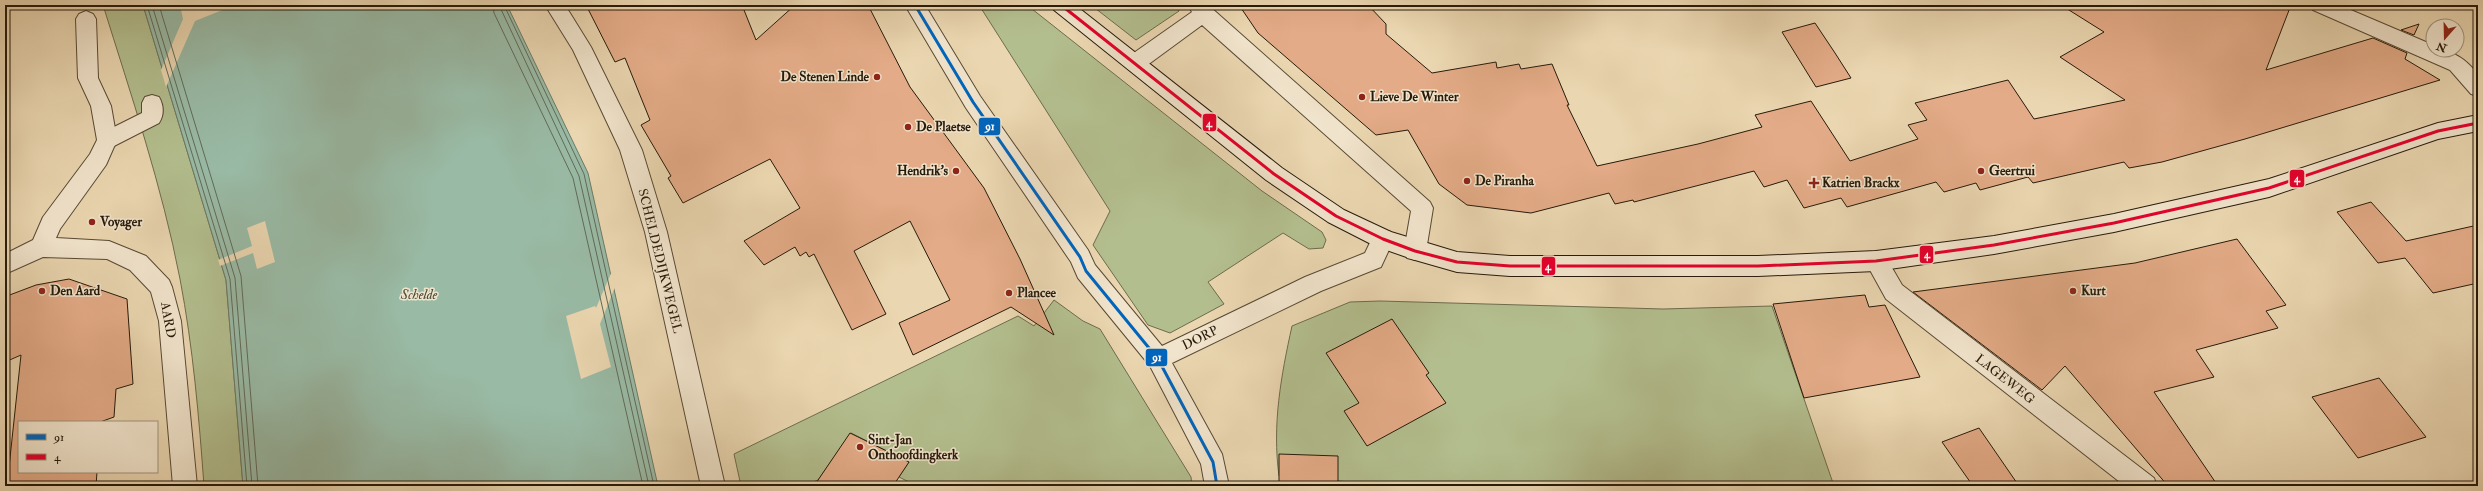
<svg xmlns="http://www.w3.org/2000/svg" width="2483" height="491" font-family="'IM FELL Double Pica',serif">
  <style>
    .green { fill: #b3be8e; stroke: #6d6c4c }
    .water { fill: #99baa5; stroke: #6b7a67 }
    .pier { fill: #ead6b0 }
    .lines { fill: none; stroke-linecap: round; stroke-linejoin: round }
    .shore { stroke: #606a58; stroke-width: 1 }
    .building { fill: #e3ab87; stroke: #271a0a }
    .service-casing { stroke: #584934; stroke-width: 2 }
    .minor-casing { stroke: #584934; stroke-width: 2 }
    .secondary-casing { stroke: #271a0a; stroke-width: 2 }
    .service { fill: #f1e4cc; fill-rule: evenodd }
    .minor { fill: #f1e4cc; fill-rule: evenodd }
    .secondary { fill: #f1e4cc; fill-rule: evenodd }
    .bus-1-casing { stroke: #f1e4cc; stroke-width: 6 }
    .bus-2-casing { stroke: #f1e4cc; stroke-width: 6 }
    .bus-1 { stroke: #0065bd; stroke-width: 3 }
    .bus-2 { stroke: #e4002b; stroke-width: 3 }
    .poi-dot { fill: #8f2418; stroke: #f1e4cc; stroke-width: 1.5 }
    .labels { text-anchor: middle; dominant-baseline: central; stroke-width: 3; stroke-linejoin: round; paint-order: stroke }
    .poi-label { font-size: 13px; font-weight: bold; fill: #271a0a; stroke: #f1e4cc; text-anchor: start }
    .street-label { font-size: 13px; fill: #271a0a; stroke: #f1e4cc }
    .water-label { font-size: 14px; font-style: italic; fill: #494a38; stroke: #f1e4cc }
    .line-badge { stroke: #f1e4cc; stroke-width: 1.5 }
    .badge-label { font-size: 11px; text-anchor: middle; font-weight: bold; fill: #fff }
  </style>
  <rect width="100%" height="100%" fill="#ead6b0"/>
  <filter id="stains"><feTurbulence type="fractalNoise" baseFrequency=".005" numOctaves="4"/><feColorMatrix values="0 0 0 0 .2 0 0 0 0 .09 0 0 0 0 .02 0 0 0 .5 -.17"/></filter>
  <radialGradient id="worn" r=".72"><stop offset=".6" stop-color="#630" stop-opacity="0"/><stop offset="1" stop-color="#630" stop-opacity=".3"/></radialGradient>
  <path class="green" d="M103,5h40l83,275 17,206h-39c-5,-69 -11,-139 -24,-207 -18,-93 -49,-184 -77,-274z
    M979,5h48l235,186 60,41 4,8 -3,8 -14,1 -26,-16 -75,49 16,22 -54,29 -22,-8 -55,-80 17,-34z
    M1091,5h86l2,6 -43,29z
    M1054,300l29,21 17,8 91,148 1,9h-275l-18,-9 10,-15 -58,-29 -33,47 -15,6h-62l-7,-32 284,-138 16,10z
    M1380,301l283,8 109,-3 62,180h-437l-118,-10c-7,-51 2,-100 13,-150l58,-24z"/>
  <path class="water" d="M143,5h364l81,168 70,313h-415l-17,-206z"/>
  <path class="pier" d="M180,5h44l1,4 -30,12 -29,66 -5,-17 22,-51z
    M265,221l10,41 -18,7 -4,-16 -33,13 -2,-6 34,-14 -5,-18z
    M612,271l3,16 -15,37 11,43 -30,12 -15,-63 29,-10 1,2z"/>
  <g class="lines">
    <path class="shore" d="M147,5l83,274 17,207
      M152,5l83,273 17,208
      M159,5l82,271 17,210
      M493,5l1,8 79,165 70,308
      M499,5l80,171 70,310
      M504,5l80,169 70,312"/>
  </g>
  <path class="building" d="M586,5h156l14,35 39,-35h73l42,82 74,101 36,71 34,76 -43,-28 -98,48 -14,-32 51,-23 -40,-79 -56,30 32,63 -34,16 -38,-76 -5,3 -3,-5 -6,4 -5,-9 -31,18 -20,-24 56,-33 -30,-49 -87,44 -15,-25 3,-2 -30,-51 9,-5 -25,-62 -10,4z
    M1239,5h129l18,19v10l46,39 64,-11 1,6 22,-4 2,5 31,-5 17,41h-2l30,61 101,-22 64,-17 -7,-12 56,-14 39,60 68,-22 -10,-14 19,-5 -12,-17 93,-23 26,39 91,-19 -65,-43 44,-25 -43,-27h230l-25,65 107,-32 34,15 -2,6 35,21 -195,59 -83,23 -33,6 -5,-6 -91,21 -5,-6 -48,13 -4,-7 -32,9 -8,-10 -89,25 -6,-9 -37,10 -17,-28 -23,7 -10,-16 -120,31 -1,-2 -18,4 -6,-11 -78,20 -64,-8 -28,-21 -31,-54 -32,5 -118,-102z
    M1815,23l20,30 16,25 -35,9 -34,-55z
    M2419,24l-5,11 -13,-5z
    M2371,202l35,39 72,-16v58l-45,10 -28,-35 -27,5 -41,-51z
    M2237,239l49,66 -20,6 12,17 -82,22 18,27 -60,15 64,94h-50l-103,-120 -23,24 -129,-98 222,-29z
    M69,279l58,20 6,85 -17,5 -2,28 -14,5h-81v50h78l-1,14h-89l14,-131 -16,7v-63l2,-3 29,-11z
    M1865,295l4,12 16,-2 35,72 -116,21 -31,-94z
    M1392,319l37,54 -3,2 20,28 -79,43 -23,-35 15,-8 -33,-50z
    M2379,378l47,59 -68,21 -46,-61z
    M1979,428l40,58h-46l-31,-44z
    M850,433l59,29 -16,24h-79z
    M1279,454l59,2v30h-59z"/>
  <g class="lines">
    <defs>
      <path id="service" d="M545,5h20l26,42 51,103 25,82 58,254h-24l-56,-254 -25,-82 -47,-100z
        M152,95l7,2c5,9 5,18 0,26l-45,23 -7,3 -7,-3 -3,-6 3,-6 42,-21v-10l3,-6z"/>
      <path id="minor" d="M905,5h20l55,91 108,154 7,15 67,81 143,-69 60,-24 10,-21 8,-2 8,2 3,7 -13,28 -60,24 -149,72 50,91 7,32h-24l-4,-22 -51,-98 -72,-88 -7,-16 -105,-154z
        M1188,5h20l222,197 3,6 -7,43 -3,7 -8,2 -8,-2 -3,-7 7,-40 -209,-186 -60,44 -7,2 -7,-2 -3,-6 3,-6 64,-45z
        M2310,5h29l94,40v5c21,0 32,9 45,24v22l-7,-2 -21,-24 -137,-60z
        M86,11l7,3 3,5 2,59 13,28 6,34 -11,25 -46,64 -4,9 53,3 37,15 23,24 3,7 9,34 16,165h-24l-14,-165 -8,-29 -21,-22 -23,-11 -64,-2 -38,17v-20l28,-14 10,-23 47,-63 7,-14 -6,-34 -13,-28 -2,-59 3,-5z
        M1876,251l8,3 18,31 252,193 3,8h-32l-239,-187 -21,-38 3,-7z"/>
      <path id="secondary" d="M1051,5h24l207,163 62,42 47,22 66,20 53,4h248l118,-5 118,-15 120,-22 155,-35 169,-56 40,-8v16l-40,8 -169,58 -155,35 -120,22 -118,17 -118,5h-248l-53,-4 -42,-12 -40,-14 -47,-24 -62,-42 -212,-170z"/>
    </defs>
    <use href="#service" class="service-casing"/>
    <use href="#minor" class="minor-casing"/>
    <use href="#secondary" class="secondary-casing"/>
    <use href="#service" class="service"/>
    <use href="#minor" class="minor"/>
    <use href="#secondary" class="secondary"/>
    <defs>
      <path id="bus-1" d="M915,5l58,97 107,155 6,14 72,88 55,103 4,24"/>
      <path id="bus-2" d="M1061,5l213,169 62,42 47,23 32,12 42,11 53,4h248l118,-5 118,-16 120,-22 155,-35 169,-57 40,-8"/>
    </defs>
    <use href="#bus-1" class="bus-1-casing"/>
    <use href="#bus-2" class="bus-2-casing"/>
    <use href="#bus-1" class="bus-1"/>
    <use href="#bus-2" class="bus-2"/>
  </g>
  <g class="poi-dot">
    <circle cx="877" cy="77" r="4"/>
    <circle cx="1362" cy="97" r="4"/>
    <circle cx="908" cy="127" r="4"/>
    <circle cx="956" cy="171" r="4"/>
    <circle cx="1981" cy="171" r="4"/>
    <circle cx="1467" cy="181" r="4"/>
    <path d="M1812 177h4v4h4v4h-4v4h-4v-4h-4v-4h4z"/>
    <circle cx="92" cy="222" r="4"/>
    <circle cx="42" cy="291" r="4"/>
    <circle cx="2073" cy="291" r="4"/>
    <circle cx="1009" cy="293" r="4"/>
    <circle cx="860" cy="447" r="4"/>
  </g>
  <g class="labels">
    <g class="poi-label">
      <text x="869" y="77" text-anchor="end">De Stenen Linde</text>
      <text x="1370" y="97">Lieve De Winter</text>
      <text x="916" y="127">De Plaetse</text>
      <text x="948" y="171" text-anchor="end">Hendrik's</text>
      <text x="1989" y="171">Geertrui</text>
      <text x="1475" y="181">De Piranha</text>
      <text x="1822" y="183">Katrien Brackx</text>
      <text x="100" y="222">Voyager</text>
      <text x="50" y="291">Den Aard</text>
      <text x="2081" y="291">Kurt</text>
      <text x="1017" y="293">Plancee</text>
      <text x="868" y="440">Sint-Jan<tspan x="868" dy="15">Onthoofdingkerk</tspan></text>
    </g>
    <g class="street-label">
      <text transform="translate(660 261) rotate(76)">SCHELDEDIJKWEGEL</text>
      <text transform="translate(168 320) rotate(80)">AARD</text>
      <text transform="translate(1200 338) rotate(-26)">DORP</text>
      <text transform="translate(2005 379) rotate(38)">LAGEWEG</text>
    </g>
    <g class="water-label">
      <text x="419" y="294">Schelde</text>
    </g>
  </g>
  <g class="line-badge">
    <rect x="1202" y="113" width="15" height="19" rx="4" fill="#e4002b"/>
    <rect x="978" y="117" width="23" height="19" rx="4" fill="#0065bd"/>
    <rect x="2289" y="169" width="16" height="19" rx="4" fill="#e4002b"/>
    <rect x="1919" y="245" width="15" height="19" rx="4" fill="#e4002b"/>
    <rect x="1541" y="256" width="15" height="20" rx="4" fill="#e4002b"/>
    <rect x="1145" y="348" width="23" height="19" rx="4" fill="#0065bd"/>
  </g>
  <g class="badge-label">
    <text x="1209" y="127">4</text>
    <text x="990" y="130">91</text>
    <text x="2297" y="182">4</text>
    <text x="1927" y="258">4</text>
    <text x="1548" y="270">4</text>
    <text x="1157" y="361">91</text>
  </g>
  <rect width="2483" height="491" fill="none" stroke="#ead6b0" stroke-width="20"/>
  <rect x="6" y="6" width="2471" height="479" fill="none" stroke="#271a0a" stroke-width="2"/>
  <rect x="10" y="10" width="2463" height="471" fill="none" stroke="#271a0a"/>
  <rect x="18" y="421" width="140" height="52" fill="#f1e4cc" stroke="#a0937e"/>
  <rect x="26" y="434" width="20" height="6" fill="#0065bd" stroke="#a0937e"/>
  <text x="54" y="441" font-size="12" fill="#271a0a">91</text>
  <rect x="26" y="454" width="20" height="6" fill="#e4002b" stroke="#a0937e"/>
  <text x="54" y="461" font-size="12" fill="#271a0a">4</text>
  <g transform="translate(2445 38) rotate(200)"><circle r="19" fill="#f1e4cc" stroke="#a0937e"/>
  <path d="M0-3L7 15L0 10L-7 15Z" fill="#8f2418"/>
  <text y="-6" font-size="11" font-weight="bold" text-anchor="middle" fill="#271a0a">N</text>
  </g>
  <rect width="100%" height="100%" filter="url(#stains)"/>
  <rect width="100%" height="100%" fill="url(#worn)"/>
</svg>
